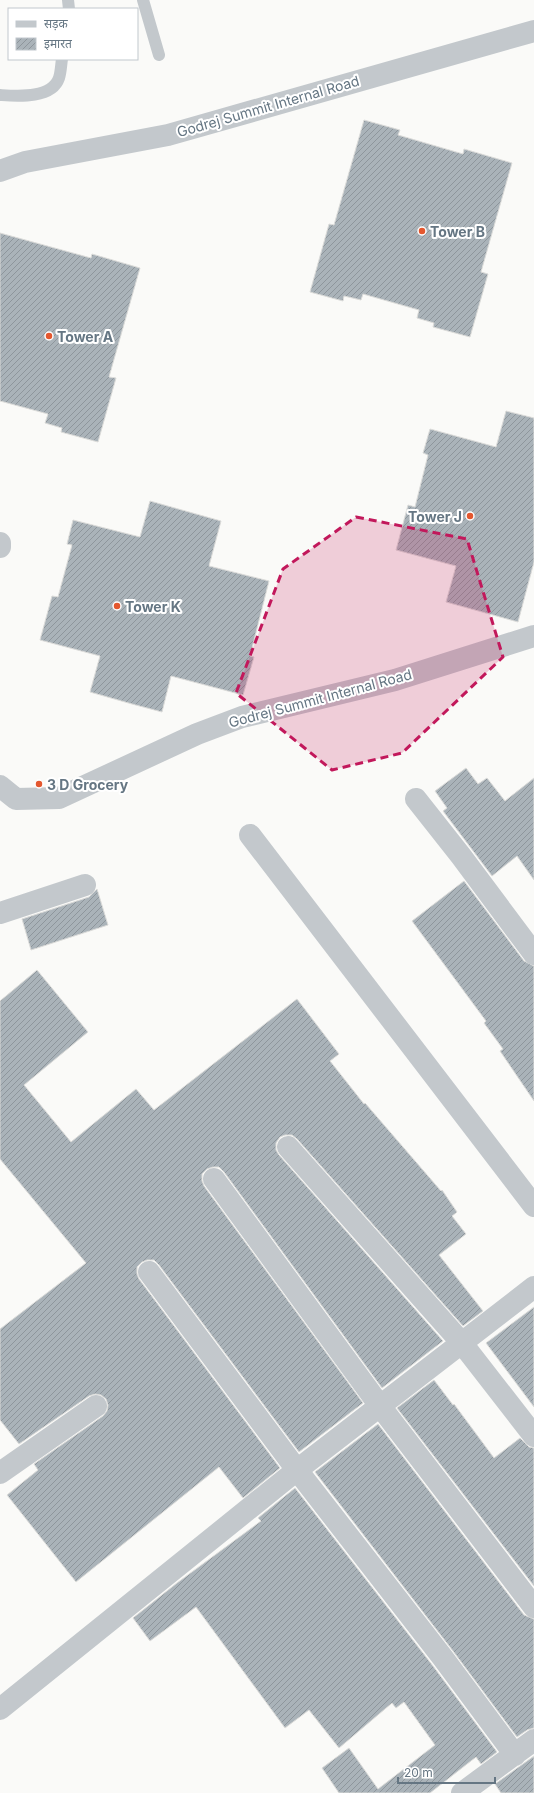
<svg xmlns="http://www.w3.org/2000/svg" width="534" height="1793" font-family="Inter,'Noto Sans Devanagari',sans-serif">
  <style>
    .building { fill: url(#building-hatch); stroke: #dcdcda }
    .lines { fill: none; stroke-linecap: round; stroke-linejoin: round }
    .service { stroke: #c3c8cc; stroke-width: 12 }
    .minor { stroke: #c3c8cc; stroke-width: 22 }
    .marked { fill: #c2185b; fill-opacity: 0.2; stroke: #c2185b; stroke-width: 3; stroke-dasharray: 8 5; stroke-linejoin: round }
    .poi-dot { fill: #e4572e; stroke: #fff; stroke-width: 1.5 }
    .labels { text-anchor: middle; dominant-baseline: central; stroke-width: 4; stroke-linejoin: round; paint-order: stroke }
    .street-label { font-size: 14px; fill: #657683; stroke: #fff }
    .poi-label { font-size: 14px; font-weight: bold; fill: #657683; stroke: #fff; text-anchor: start }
  </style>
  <defs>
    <pattern id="building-hatch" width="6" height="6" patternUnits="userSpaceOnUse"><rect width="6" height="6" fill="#aab3b9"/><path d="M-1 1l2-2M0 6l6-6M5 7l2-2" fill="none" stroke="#8e969c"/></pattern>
  </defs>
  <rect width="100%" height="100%" fill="#fafaf8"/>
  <path class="building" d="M364,120l36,10 -2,5 65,19 1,-5 48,14 -31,109 7,2 -18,63 -37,-10 1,-4 -17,-5 2,-8 -56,-16 -2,6 -17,-4 -1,5 -33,-9 19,-68 5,1z
    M0,233l91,25 1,-4 48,14 -31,109 7,1 -18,64 -37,-10 1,-4 -17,-5 3,-9 -48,-13z
    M506,411l28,7v144l-16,60 -72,-20 10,-36 -60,-16 12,-45 7,2 13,-52 -5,-2 7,-24 66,18z
    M150,501l71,20 -12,45 60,15 -19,75 4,1 -11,38 -72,-19 -9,36 -30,-8 -42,-12 10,-36 -60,-16 12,-44 6,1 14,-52 -5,-1 6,-24 67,17z
    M466,768l12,16 9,-6 18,23 29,-23v102l-17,-24 -25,20 -49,-65 4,-3 -12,-17z
    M464,881l60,80 10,5v135l-34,-50 3,-2 -19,-26 2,-2 -74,-100z
    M97,889l11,36 -77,25 -9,-31 67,-22z
    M37,970l51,62 -64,53 47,57 65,-53 18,21 143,-111 42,55 -9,7 34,43 1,-1 76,88 1,-1 15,22 -5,4 14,18 -27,21 44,56 -20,15 -166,-187 -5,-4h-7l-5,2 -4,6v7l3,5 164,186 -61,47 -158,-216 -5,-5h-6l-6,2 -5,5v7l2,5 159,217 -64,49 -140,-187 -5,-5h-7l-5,2 -5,5v7l2,5 141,189 -37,30 -24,-31 -143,115 -69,-87 31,-25 -4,-6 69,-48 4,-5 1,-6 -2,-6 -5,-4 -6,-1 -6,2 -70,48 -19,-24v-91l86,-66 -86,-104v-158z
    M534,1307v100l-48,-64z
    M434,1380l19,25 1,-1 40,54 26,-20 9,9 5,1v138l-137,-178z
    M378,1424l146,191 10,4v109l-7,2 -10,7 -64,-86 -138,-179z
    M295,1488l138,178 64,86 -16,12 -5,-7 -46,36h-91l-17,-25 27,-20 29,41 57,-44 -31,-43 -8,6 -4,-5 -53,45 -30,-38 -24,18 -89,-121 -46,34 -17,-23 44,-35 84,-62 -3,-3z
    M534,1756v37h-33l-6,-9z"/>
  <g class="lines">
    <path class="service" d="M68,0l1,9
      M143,0l16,55
      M0,95c17,1 52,4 59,-17 2,-6 2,-13 3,-19"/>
    <path class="minor" d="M0,171l25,-9 143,-27 366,-104
      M0,543v4
      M0,786l16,13 43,-1 138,-64 45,-17 153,-37 139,-44
      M416,799l45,57 73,98
      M250,835l284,371
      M0,913l85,-28
      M288,1147l173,195 73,94
      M214,1179l166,227 154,201
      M149,1272l148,198 146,188 72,97
      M0,1473l96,-67
      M0,1709l297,-239 237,-183
      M462,1793l72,-53"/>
  </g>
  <path class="marked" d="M356,517l111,22 36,118 -101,96 -70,17 -96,-77 47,-124z"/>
  <g class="poi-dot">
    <circle cx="422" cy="231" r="4"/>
    <circle cx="49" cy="336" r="4"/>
    <circle cx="470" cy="516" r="4"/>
    <circle cx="117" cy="606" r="4"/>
    <circle cx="39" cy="784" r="4"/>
  </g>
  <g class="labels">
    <g class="street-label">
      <text transform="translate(268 106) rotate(-16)">Godrej Summit Internal Road</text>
      <text transform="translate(320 698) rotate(-15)">Godrej Summit Internal Road</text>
    </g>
    <g class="poi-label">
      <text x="430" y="231">Tower B</text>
      <text x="57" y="336">Tower A</text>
      <text x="462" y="516" text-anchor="end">Tower J</text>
      <text x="125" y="606">Tower K</text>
      <text x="47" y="784">3 D Grocery</text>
    </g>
  </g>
  <rect x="8" y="8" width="130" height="52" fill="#ffffff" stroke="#c1c8cd"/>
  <rect x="16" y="21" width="20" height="6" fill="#c3c8cc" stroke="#c1c8cd"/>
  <text x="44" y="28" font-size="12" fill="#657683">सड़क</text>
  <rect x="16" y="38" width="20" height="12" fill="url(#building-hatch)" stroke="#c1c8cd"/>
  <text x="44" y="48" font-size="12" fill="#657683">इमारत</text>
  <path d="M398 1777v6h97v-6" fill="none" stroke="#657683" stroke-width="2"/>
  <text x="404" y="1777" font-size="12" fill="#657683" stroke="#ffffff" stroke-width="3" paint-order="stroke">20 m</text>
</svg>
